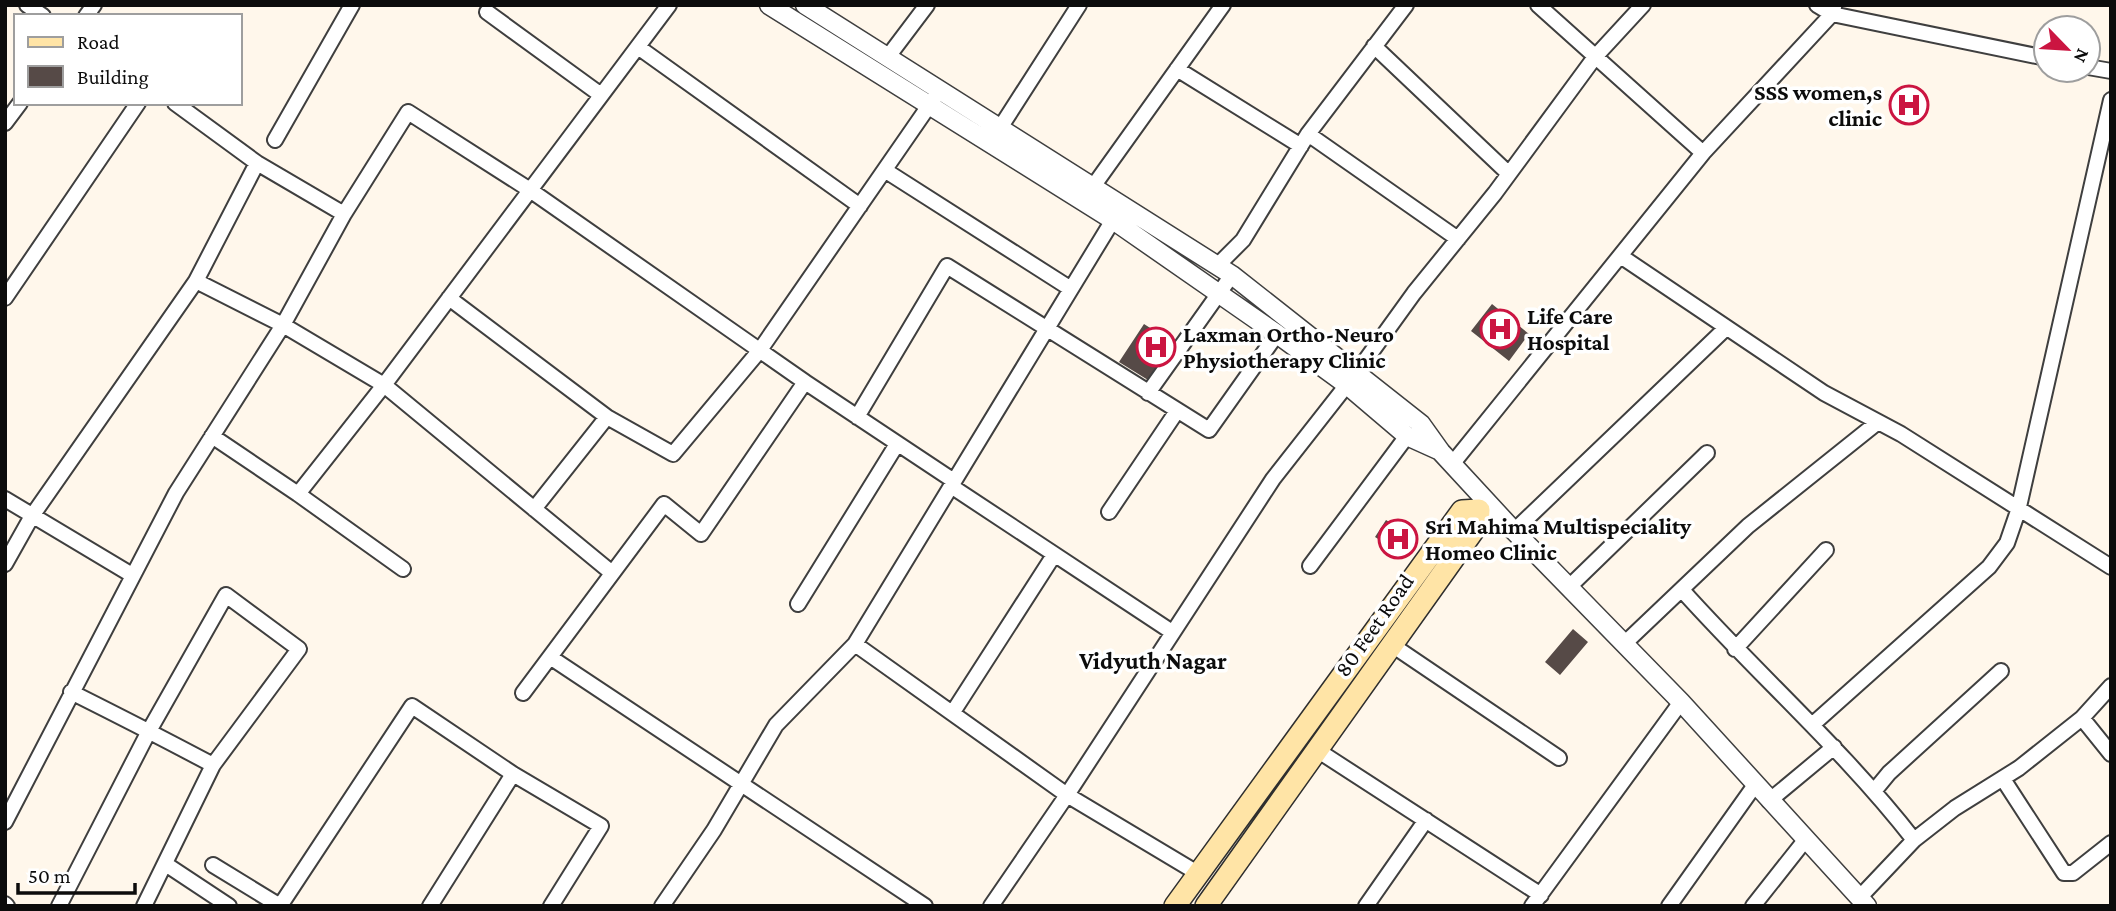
<svg xmlns="http://www.w3.org/2000/svg" width="2116" height="911" font-family="'Crimson Pro',serif">
  <style>
    .building { fill: #564a47 }
    .lines { fill: none; stroke-linecap: round; stroke-linejoin: round }
    .minor-casing { stroke: #3f3f3f; stroke-width: 18 }
    .tertiary-casing { stroke: #3f3f3f; stroke-width: 21 }
    .secondary-casing { stroke: #2e2e2e; stroke-width: 24 }
    .minor { stroke: #fff; stroke-width: 14 }
    .tertiary { stroke: #fff; stroke-width: 18 }
    .secondary { stroke: #ffe4a6; stroke-width: 21 }
    .labels { text-anchor: middle; dominant-baseline: central; stroke-width: 7; stroke-linejoin: round; paint-order: stroke }
    .poi-label { font-size: 23px; font-weight: bold; fill: #0c0c0c; stroke: #fff; text-anchor: start }
    .street-label { font-size: 23px; fill: #0c0c0c; stroke: #fff }
    .neighbourhood-label { font-size: 24px; font-weight: bold; fill: #0c0c0c; stroke: #fff }
  </style>
  <rect width="100%" height="100%" fill="#fff7eb"/>
  <path class="building" d="M1492,304l37,30 -20,27 -38,-30z
    M1144,324l28,18 -24,38 -29,-18z
    M1386,520l26,16 -11,17 -26,-16z
    M1573,629l15,13 -28,33 -15,-13z"/>
  <g class="lines">
    <defs>
      <path id="minor" d="M27,5l16,11
        M1538,5l165,148
        M1817,5l15,9 2,-7
        M487,12l114,83
        M86,16l8,-11
        M1374,46l135,128
        M638,47l222,159
        M887,58l40,-53
        M2088,67l23,4
        M1177,69l124,77
        M175,103l82,60 87,51
        M5,123l15,-20
        M1000,128l79,-123
        M1308,134l150,105
        M275,140l77,-135
        M886,171l185,118
        M1087,195l136,-190
        M1622,257l202,136 77,41 210,133
        M1218,265l25,-25 65,-106 98,-129
        M196,281l61,-118
        M5,298l133,-195
        M449,298l158,119 66,37 87,-104 175,-253
        M1148,393l84,-118
        M857,417l90,-151 262,164 68,-96
        M212,436l86,58
        M1453,463l250,-310 129,-139 214,44
        M951,486l221,146
        M5,499l127,76
        M534,509l73,-92
        M1109,512l68,-101
        M1514,531l211,-202
        M5,564l27,-48 164,-235 87,44 61,-111 64,-102 122,78 275,192
        M1310,566l97,-130
        M403,569l-105,-75 86,-109 228,188
        M1569,587l138,-134
        M1682,590c76,85 162,160 232,250
        M798,604l99,-160
        M855,644l258,-424
        M1624,644l124,-118 130,-104
        M1392,645l167,113
        M1735,649l91,-99
        M550,657l375,249
        M523,693l141,-189 37,30 104,-152 149,99
        M953,712l101,-157
        M2082,718l29,36
        M1812,725l177,-158 18,-24 11,-32 93,-411
        M1317,750l224,145
        M2003,779l61,94h9l38,-30
        M1875,790l14,-17 112,-102
        M1769,801l65,-54
        M5,822l171,-329 107,-168 101,60 285,-380
        M167,865l62,41
        M213,865l67,41
        M1860,897l54,-57 41,-32 64,-40 63,-50 29,-32
        M5,904l2,2
        M59,906l90,-175 77,-136 73,54 -86,116c-47,-25 -94,-49 -142,-73
        M144,906l69,-141
        M280,906l132,-200 101,68 88,52 -50,80
        M430,906l83,-132
        M662,906l52,-76 62,-105 79,-81 212,151 206,-316 84,-107 57,-79 81,-100 100,-136 48,-52
        M991,906l76,-111 132,79
        M1366,906l60,-86
        M1532,906l149,-204
        M1669,906l86,-121
        M1753,906l53,-67"/>
      <path id="tertiary" d="M769,5l344,215 164,114 70,51 60,51 31,14
        M805,5l427,270 189,149 20,28 73,79 167,171 186,204"/>
      <path id="secondary" d="M1175,906l287,-395 17,-1 -1,14 -272,382"/>
    </defs>
    <use href="#minor" class="minor-casing"/>
    <use href="#tertiary" class="tertiary-casing"/>
    <use href="#secondary" class="secondary-casing"/>
    <use href="#minor" class="minor"/>
    <use href="#tertiary" class="tertiary"/>
    <use href="#secondary" class="secondary"/>
  </g>
  <defs>
    <symbol id="hospital-ring" viewBox="-11 -11 22 22"><circle r="9.5" fill="#fff" stroke="#cb1541" stroke-width="1.5"/><path d="M-5-5h3v3.5h4V-5h3V5h-3V1.5h-4V5h-3Z" fill="#cb1541"/></symbol>
  </defs>
  <g fill-rule="evenodd">
    <use href="#hospital-ring" x="1887" y="83" width="44" height="44"/>
    <use href="#hospital-ring" x="1478" y="307" width="44" height="44"/>
    <use href="#hospital-ring" x="1134" y="325" width="44" height="44"/>
    <use href="#hospital-ring" x="1376" y="517" width="44" height="44"/>
  </g>
  <g class="labels">
    <g class="poi-label">
      <text x="1882" y="92" text-anchor="end">SSS women,s<tspan x="1882" dy="26">clinic</tspan></text>
      <text x="1527" y="316">Life Care<tspan x="1527" dy="26">Hospital</tspan></text>
      <text x="1183" y="334">Laxman Ortho-Neuro<tspan x="1183" dy="26">Physiotherapy Clinic</tspan></text>
      <text x="1425" y="526">Sri Mahima Multispeciality<tspan x="1425" dy="26">Homeo Clinic</tspan></text>
    </g>
    <g class="street-label">
      <text transform="translate(1374 625) rotate(-55)">80 Feet Road</text>
    </g>
    <g class="neighbourhood-label">
      <text x="1153" y="660">Vidyuth Nagar</text>
    </g>
  </g>
  <rect width="2116" height="911" fill="none" stroke="#0c0c0c" stroke-width="14"/>
  <rect x="14" y="14" width="228" height="91" fill="#ffffff" stroke="#9e9e9e" stroke-width="2"/>
  <rect x="28" y="37" width="35" height="10" fill="#ffe4a6" stroke="#9e9e9e" stroke-width="2"/>
  <text x="77" y="49" font-size="21" fill="#0c0c0c">Road</text>
  <rect x="28" y="66" width="35" height="21" fill="#564a47" stroke="#9e9e9e" stroke-width="2"/>
  <text x="77" y="84" font-size="21" fill="#0c0c0c">Building</text>
  <g transform="translate(2067 49) rotate(115)"><circle r="33" fill="#ffffff" stroke="#9e9e9e" stroke-width="2"/>
  <path d="M0-5L12 26L0 18L-12 26Z" fill="#cb1541"/>
  <text y="-10" font-size="19" font-weight="bold" text-anchor="middle" fill="#0c0c0c">N</text>
  </g>
  <path d="M18 883v10h117v-10" fill="none" stroke="#0c0c0c" stroke-width="3.5"/>
  <text x="28" y="883" font-size="21" fill="#0c0c0c" stroke="#ffffff" stroke-width="5" paint-order="stroke">50 m</text>
</svg>
